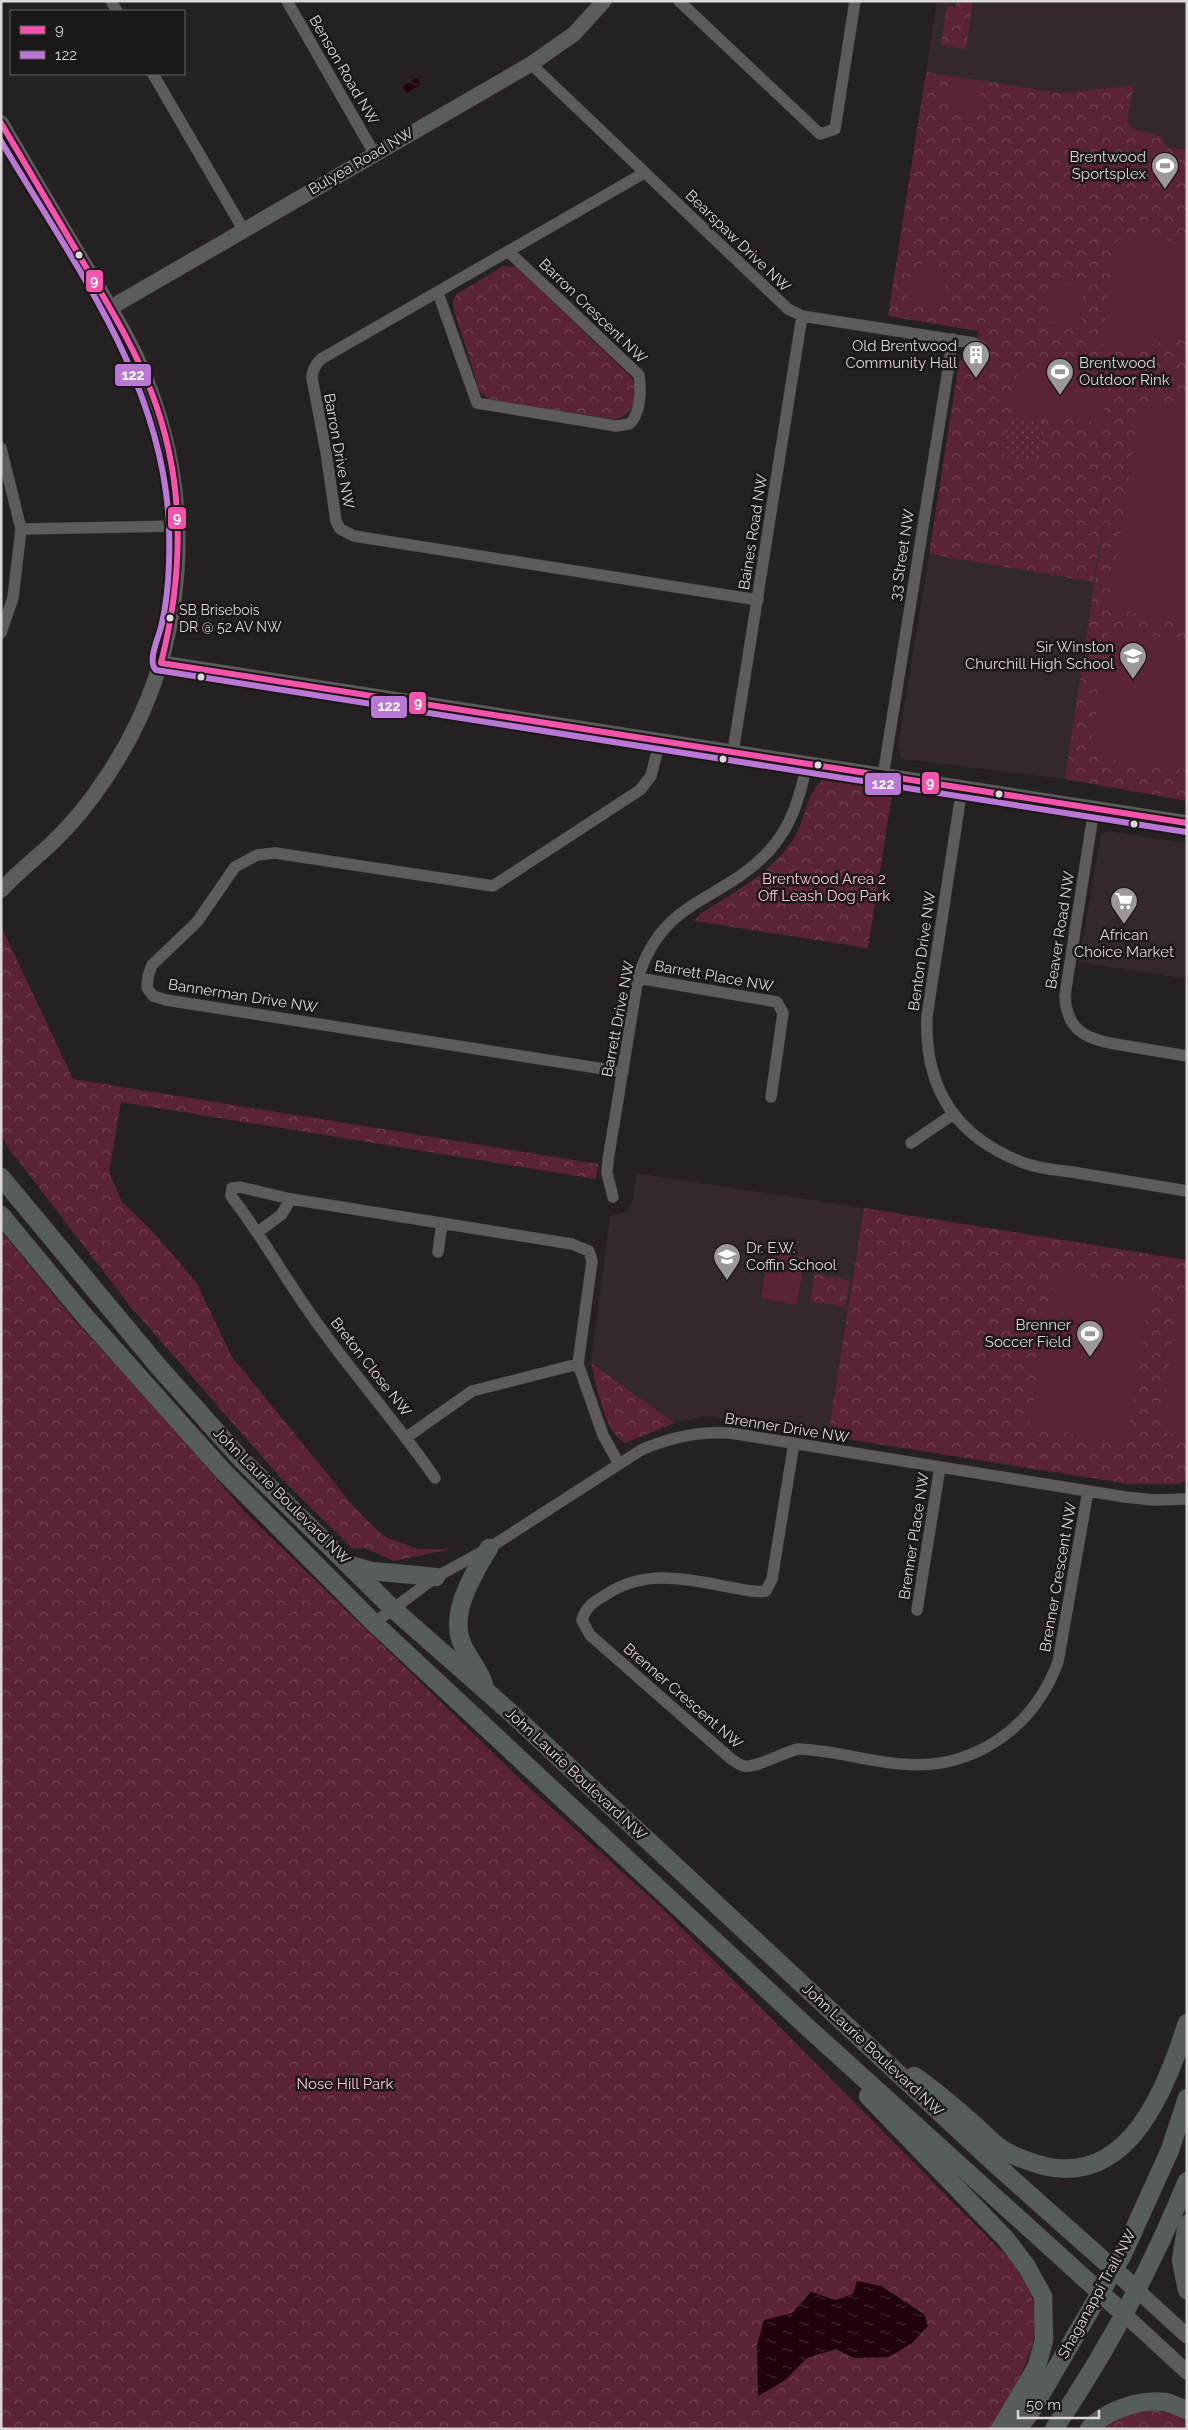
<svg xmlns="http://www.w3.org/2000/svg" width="1188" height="2430" font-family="Raleway,sans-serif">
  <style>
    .built { fill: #33292c }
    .park { fill: url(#park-crowns) }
    .garden { fill: url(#garden-dots) }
    .pitch { fill: #5b2435 }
    .water { fill: url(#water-ripples) }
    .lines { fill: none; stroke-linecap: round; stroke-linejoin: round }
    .street-casing { stroke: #3f3c3d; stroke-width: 12 }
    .secondary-casing { stroke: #3f3c3d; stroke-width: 16 }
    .primary-casing { stroke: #3f3c3d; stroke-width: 19 }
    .street { stroke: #5e5b5c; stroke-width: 11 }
    .secondary { stroke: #5b5c5c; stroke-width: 15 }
    .primary { stroke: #575d5d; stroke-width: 18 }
    .bus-1-casing { stroke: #1c1718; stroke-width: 10 }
    .bus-2-casing { stroke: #1c1718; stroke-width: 10 }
    .bus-1 { stroke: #f653ac; stroke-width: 6 }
    .bus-2 { stroke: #ba77d6; stroke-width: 6 }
    .bus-dot { fill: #dcd8d9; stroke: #1c1718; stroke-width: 2 }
    .labels { text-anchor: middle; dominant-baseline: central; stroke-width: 5; stroke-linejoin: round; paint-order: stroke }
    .bus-label { font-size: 14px; fill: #dcd8d9; stroke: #1c1718; text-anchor: start }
    .street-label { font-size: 15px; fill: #dcd8d9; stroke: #1c1718 }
    .poi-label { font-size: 15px; fill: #dcd8d9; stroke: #1c1718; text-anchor: end }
    .park-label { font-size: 15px; fill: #f9c7d2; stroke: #1c1718 }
    .line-badge { stroke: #1c1718; stroke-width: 2 }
    .badge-label { font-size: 14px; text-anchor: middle; font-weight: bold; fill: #fff }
  </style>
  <defs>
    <pattern id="park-crowns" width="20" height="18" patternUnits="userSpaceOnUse" patternTransform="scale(1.25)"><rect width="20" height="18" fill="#5b2435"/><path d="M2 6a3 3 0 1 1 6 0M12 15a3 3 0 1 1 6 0" fill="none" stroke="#724352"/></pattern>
    <pattern id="garden-dots" width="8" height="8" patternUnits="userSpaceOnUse" patternTransform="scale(1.25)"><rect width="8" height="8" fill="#5b2435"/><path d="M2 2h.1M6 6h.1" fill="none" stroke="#724352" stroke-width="1.8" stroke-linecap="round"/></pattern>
    <pattern id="water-ripples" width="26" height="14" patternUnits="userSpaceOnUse" patternTransform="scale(1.25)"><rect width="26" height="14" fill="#200309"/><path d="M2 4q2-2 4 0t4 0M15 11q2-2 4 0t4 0" fill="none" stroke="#40272c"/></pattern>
  </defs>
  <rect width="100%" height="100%" fill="#252122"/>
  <path class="built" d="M937,1h250v149l-20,-3 -6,-11 -28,-7 -6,-8 7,-36 -73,8 -135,-21z
    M1124,383l63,415 -122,-19 -164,-20 -3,-13 31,-192 164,28z
    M1108,831l79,12v136l-108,-17 22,-128z
    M636,1173l228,35 -36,228 -122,-20 -31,7 -84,-60 19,-147 16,-4 7,-12z"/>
  <path class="park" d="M957,1h16l-7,48 -25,-4 6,-39 8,2z
    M926,72l135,21 73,-8 -7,36 6,8 28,7 6,11 20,3v651l-122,-22 41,-272 -13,75 -164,-28 30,-192 8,-9 8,1 3,-23 -90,-15z
    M503,266l13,1 116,111c6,17 2,39 -18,41l-123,-19 -11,-8 -27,-85v-7l4,-6z
    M826,778l67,10 -25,160 -174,-27 6,-7c34,-22 72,-41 95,-77 10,-17 13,-51 31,-59z
    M1,926l72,153 525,85 -2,15 -475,-77 -12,71 13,29 30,29 44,51 36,75 123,151 28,28 35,13h33l-57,12 -29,-13 -12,1 -73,-72 -150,-171 -120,-156 -9,-14z
    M864,1208l323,52v220l-8,4h-50l-301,-48z
    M1,1231l74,90 79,86 91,105 277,269 142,129 356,360c25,48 19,64 -2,111 -8,17 -15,33 -26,48h-991z
    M814,1274l36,6 -5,27 -35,-6z
    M591,1363l84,60 -50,20c-20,-10 -29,-59 -34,-80z
    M1154,2410l33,7v12h-85l20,-13z"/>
  <path class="garden" d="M1010,417l35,5 -6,40 -35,-5z"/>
  <path class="pitch" d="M950,77l32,7 -5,30 -24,-3z
    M1126,233l61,11v84c-26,19 -55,22 -85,16l12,-100z
    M919,263l26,7 1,29 -41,5z
    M1052,283l32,3 -3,42 -34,-8z
    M1018,368l91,14 -7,42 -90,-14z
    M1141,401l46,8v212l-78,-12z
    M1108,629l79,12v129l-97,-14z
    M769,1252l36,5 -8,48 -36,-7z
    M1056,1271l96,17 -26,156 -97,-17z
    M1179,1290l8,1v145l-27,-4z"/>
  <path class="water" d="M417,78l4,6 -14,9 -4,-7z
    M857,2281l24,5 43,28 4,12 -16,17 -23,14 -35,1 -18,-9 -29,9 -23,23 -26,15 -1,-50 7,-26 28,-7 19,-21 25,8 17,-6z"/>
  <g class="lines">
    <defs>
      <path id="street" d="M111,1l6,10
        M287,1l87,152
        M679,1l141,133 15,-5 20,-128
        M531,64l257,245 14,7 172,27
        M153,74l90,155
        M644,173l-323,186c-6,6 -9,11 -9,19l14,74 10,69 4,8 14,7 404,64
        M438,293l39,110 139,23 13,-2c12,-9 12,-35 10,-49l-130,-123
        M1,448l20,81 -8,69 -12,35
        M21,529l157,-3
        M733,752l69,-436
        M883,776l70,-437
        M962,788l-35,228c-3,70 27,119 92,145 18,8 40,9 59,12 36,6 73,12 109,18
        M1094,809l-29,186c1,44 33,46 68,52 18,3 36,6 54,9
        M638,978l139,24 6,11 -12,84
        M623,1072l-457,-72 -13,-4 -6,-8 1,-12 4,-11 45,-43 38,-55 22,-12 18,-2 218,33 147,-96 11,-14 9,-36
        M911,1143l41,-28
        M613,1197l-6,-24 1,-13 30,-182c25,-81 83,-75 131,-127 23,-25 31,-55 38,-87
        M258,1232l23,-17 10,-16
        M438,1252l4,-29
        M407,1437l65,-46 106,-27
        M794,1443l-22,136 -6,12c-12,2 -25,-2 -37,-4 -43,-8 -83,-18 -122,7 -12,7 -21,12 -25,26l8,15 140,123c4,3 9,7 14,8 14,2 39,-14 54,-17 35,1 68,12 103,15 71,7 132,-35 157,-102l30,-171
        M435,1478c-39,-57 -86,-108 -125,-165 -27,-38 -50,-80 -79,-117l1,-8 8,-1 51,12 281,45 17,7 3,10 -14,103 25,71 16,29
        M917,1610l23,-143
        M374,1623l62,-46 53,-29 152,-98c29,-13 57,-19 89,-17l395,64 29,3 33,-1"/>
      <path id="secondary" d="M1,123c29,49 57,98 86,146 17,29 35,57 49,87 64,138 55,297 -31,423 -15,23 -33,45 -53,64 -17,16 -35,30 -51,47
        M110,308l421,-244 43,-30 30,-33
        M161,663l1026,160
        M1138,2291l49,45
        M1125,2315l62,57"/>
      <path id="primary" d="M1,1177l157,189 83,93 151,149 118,104 483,450 145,129
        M1,1215l82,99 139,156 152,153 431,402 320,290
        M351,1565l20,6 65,6
        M484,1685c-4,-16 -17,-27 -23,-44 -11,-30 13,-68 28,-93
        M914,2076c23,15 42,33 62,50 9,8 17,17 26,23 12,8 28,13 42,17 86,20 122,-78 143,-143
        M868,2096l138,143 21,28 16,29 1,44 -7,26 -37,63
        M1187,2224l-6,36 6,30
        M1018,2429l12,-16 92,-157 48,-106 17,-52
        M1054,2429c54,-79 97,-160 133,-248
        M1089,2429c17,-19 51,-30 76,-27 7,1 15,6 22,8"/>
    </defs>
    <use href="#street" class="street-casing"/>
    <use href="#secondary" class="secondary-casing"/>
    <use href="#primary" class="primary-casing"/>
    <use href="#street" class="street"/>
    <use href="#secondary" class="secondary"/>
    <use href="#primary" class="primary"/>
    <defs>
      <path id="bus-1" d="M1,123c28,48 57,96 85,144 24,41 48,80 65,124 34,88 33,182 10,272
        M161,663l1026,160"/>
      <path id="bus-2" d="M1,141c71,121 162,239 168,385 1,33 0,69 -8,101 -3,12 -14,35 -5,43l1030,162"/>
    </defs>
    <use href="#bus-1" class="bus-1-casing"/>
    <use href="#bus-2" class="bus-2-casing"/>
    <use href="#bus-1" class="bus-1"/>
    <use href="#bus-2" class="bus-2"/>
  </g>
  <defs>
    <symbol id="stadium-pin" viewBox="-11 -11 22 30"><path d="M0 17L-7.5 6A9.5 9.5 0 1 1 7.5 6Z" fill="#9c9899" stroke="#1c1718"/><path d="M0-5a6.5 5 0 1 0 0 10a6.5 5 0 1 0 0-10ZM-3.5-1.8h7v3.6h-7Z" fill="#fff"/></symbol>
    <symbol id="building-pin" viewBox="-11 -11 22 30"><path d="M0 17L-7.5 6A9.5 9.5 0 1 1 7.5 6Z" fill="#9c9899" stroke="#1c1718"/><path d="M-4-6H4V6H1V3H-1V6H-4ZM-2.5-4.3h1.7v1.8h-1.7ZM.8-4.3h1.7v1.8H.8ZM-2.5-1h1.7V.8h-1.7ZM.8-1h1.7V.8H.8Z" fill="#fff"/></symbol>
    <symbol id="school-pin" viewBox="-11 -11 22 30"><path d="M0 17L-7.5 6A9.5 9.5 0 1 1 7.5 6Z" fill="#9c9899" stroke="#1c1718"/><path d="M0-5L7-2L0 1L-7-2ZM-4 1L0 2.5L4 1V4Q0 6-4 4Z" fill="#fff"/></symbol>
    <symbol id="supermarket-pin" viewBox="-11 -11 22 30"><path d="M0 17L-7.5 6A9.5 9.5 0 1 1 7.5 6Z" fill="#9c9899" stroke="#1c1718"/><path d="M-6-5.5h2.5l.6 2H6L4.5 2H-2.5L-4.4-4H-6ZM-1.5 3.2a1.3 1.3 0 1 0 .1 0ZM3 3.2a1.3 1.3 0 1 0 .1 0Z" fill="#fff"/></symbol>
  </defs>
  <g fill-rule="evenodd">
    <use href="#stadium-pin" x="1149" y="150" width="32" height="43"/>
    <use href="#building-pin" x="960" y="339" width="32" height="43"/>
    <use href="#stadium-pin" x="1044" y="356" width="32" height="43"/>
    <use href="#school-pin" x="1117" y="640" width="32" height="43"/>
    <use href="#supermarket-pin" x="1108" y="885" width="32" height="43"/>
    <use href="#school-pin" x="711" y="1241" width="32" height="43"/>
    <use href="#stadium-pin" x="1074" y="1318" width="32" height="43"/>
  </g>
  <g class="bus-dot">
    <circle cx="79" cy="255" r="4.5"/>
    <circle cx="170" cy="618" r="4.5"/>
    <circle cx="201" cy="677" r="4.5"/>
    <circle cx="723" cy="759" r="4.5"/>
    <circle cx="818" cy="765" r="4.5"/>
    <circle cx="999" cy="794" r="4.5"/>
    <circle cx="1134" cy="824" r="4.5"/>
  </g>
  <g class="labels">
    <g class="bus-label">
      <text x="179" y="610">SB Brisebois<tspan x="179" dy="17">DR @ 52 AV NW</tspan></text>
    </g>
    <g class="street-label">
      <text transform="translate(344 70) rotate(60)">Benson Road NW</text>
      <text transform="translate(361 161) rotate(-30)">Bulyea Road NW</text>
      <text transform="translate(738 241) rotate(44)">Bearspaw Drive NW</text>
      <text transform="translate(593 311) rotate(44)">Barron Crescent NW</text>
      <text transform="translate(339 451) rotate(80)">Barron Drive NW</text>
      <text transform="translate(753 532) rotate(-81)">Baines Road NW</text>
      <text transform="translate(902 555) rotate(-81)">33 Street NW</text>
      <text transform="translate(1060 930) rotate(-81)">Beaver Road NW</text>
      <text transform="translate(922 951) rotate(-82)">Benton Drive NW</text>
      <text transform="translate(714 976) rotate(10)">Barrett Place NW</text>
      <text transform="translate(243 996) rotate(9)">Bannerman Drive NW</text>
      <text transform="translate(618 1019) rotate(-79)">Barrett Drive NW</text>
      <text transform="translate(371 1367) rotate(52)">Breton Close NW</text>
      <text transform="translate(787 1428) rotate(9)">Brenner Drive NW</text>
      <text transform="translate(282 1496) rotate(45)">John Laurie Boulevard NW</text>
      <text transform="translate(914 1536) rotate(-81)">Brenner Place NW</text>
      <text transform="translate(1058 1577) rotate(-80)">Brenner Crescent NW</text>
      <text transform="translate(683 1696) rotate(41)">Brenner Crescent NW</text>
      <text transform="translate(576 1774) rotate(43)">John Laurie Boulevard NW</text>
      <text transform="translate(873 2050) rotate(43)">John Laurie Boulevard NW</text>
      <text transform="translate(1097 2294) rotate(-61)">Shaganappi Trail NW</text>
    </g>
    <g class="poi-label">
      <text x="1146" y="157">Brentwood<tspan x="1146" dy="17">Sportsplex</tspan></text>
      <text x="957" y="346">Old Brentwood<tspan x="957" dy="17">Community Hall</tspan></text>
      <text x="1079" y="363" text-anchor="start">Brentwood<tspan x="1079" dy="17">Outdoor Rink</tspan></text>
      <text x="1114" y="647">Sir Winston<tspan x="1114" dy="17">Churchill High School</tspan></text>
      <text x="1124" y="935" text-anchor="middle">African<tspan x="1124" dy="17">Choice Market</tspan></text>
      <text x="746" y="1248" text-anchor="start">Dr. E.W.<tspan x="746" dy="17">Coffin School</tspan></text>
      <text x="1071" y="1325">Brenner<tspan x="1071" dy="17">Soccer Field</tspan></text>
    </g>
    <g class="park-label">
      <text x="824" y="879">Brentwood Area 2<tspan x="824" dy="17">Off Leash Dog Park</tspan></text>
      <text x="345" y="2084">Nose Hill Park</text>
    </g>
  </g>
  <g class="line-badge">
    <rect x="85" y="269" width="19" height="24" rx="5" fill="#f653ac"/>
    <rect x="114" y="363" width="38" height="24" rx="5" fill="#ba77d6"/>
    <rect x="167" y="506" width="20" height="24" rx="5" fill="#f653ac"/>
    <rect x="408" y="691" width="19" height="24" rx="5" fill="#f653ac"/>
    <rect x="370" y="695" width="38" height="24" rx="5" fill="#ba77d6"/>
    <rect x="921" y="771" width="19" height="24" rx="5" fill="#f653ac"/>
    <rect x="864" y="772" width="38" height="24" rx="5" fill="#ba77d6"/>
  </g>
  <g class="badge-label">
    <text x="94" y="286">9</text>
    <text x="133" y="380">122</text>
    <text x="177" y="523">9</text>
    <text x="418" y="708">9</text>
    <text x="389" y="711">122</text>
    <text x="930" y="788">9</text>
    <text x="883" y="789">122</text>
  </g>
  <rect width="1188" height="2430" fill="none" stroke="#dcd8d9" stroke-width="5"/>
  <rect x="10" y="10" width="175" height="65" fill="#1c1718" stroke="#696465"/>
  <rect x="20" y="26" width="25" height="8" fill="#f653ac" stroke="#696465"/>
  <text x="55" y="35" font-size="15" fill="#dcd8d9">9</text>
  <rect x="20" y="51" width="25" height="8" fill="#ba77d6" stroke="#696465"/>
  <text x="55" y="60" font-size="15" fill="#dcd8d9">122</text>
  <path d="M1018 2410v8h81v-8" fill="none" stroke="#dcd8d9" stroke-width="2.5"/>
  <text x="1026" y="2410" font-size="15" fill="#dcd8d9" stroke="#1c1718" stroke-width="4" paint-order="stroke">50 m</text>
</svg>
